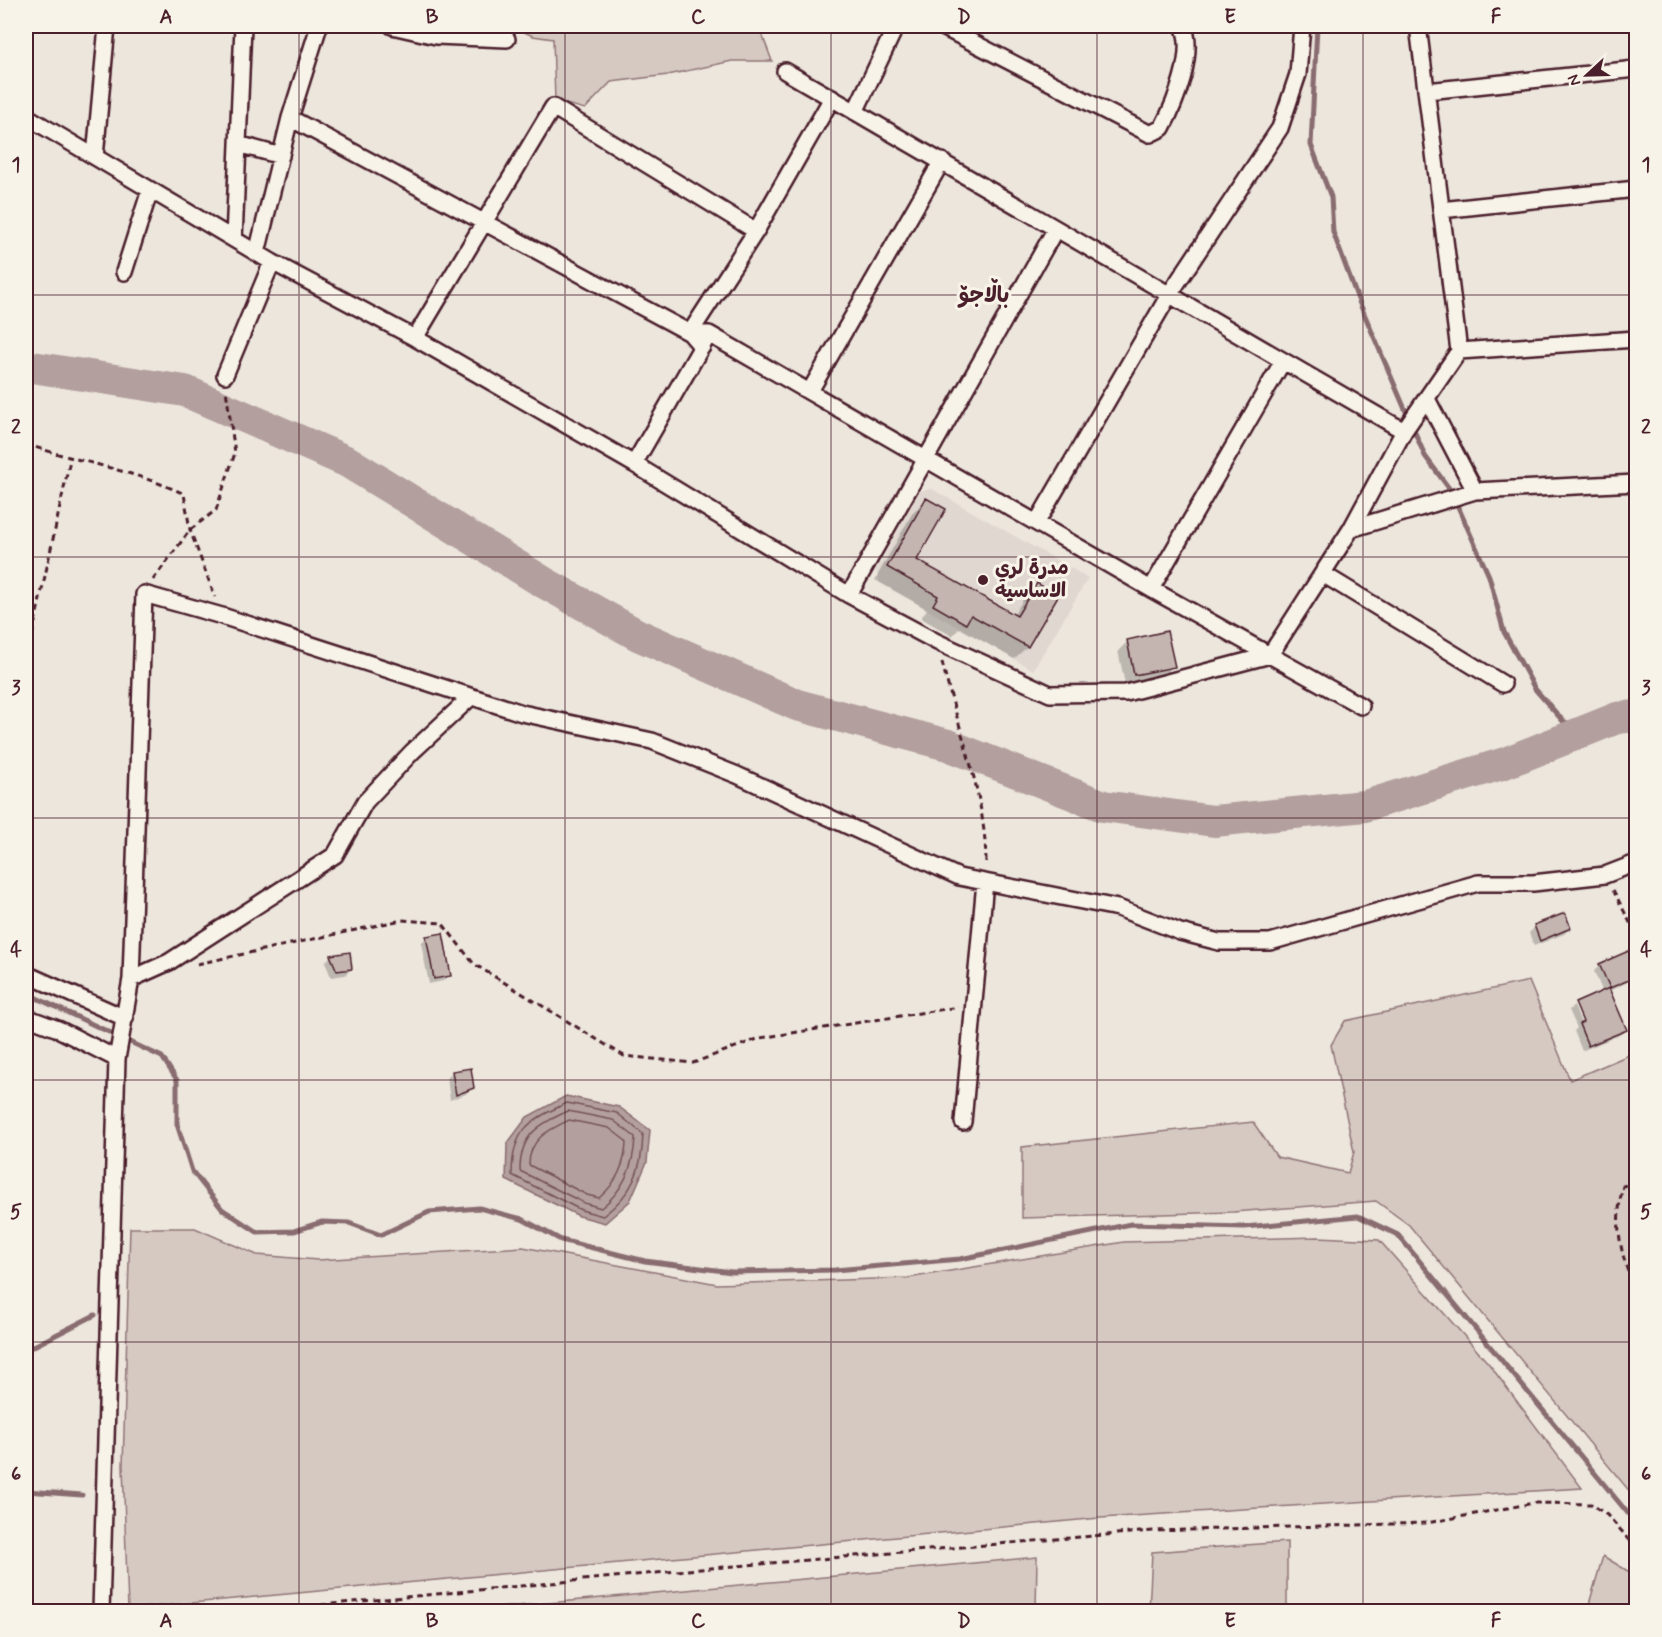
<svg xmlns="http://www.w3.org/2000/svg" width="1662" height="1637" font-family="Mynerve,'Playpen Sans Arabic',sans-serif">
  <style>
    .built { fill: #e0d7d0 }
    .green { fill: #d5c9c2; stroke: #907476; stroke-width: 1.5 }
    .water { fill: #b39f9d; stroke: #896c6f; stroke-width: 1.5 }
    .shadow { fill: #0003 }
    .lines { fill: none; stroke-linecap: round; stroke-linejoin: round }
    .shore { stroke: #745259; stroke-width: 1.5 }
    .stream { stroke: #896c6f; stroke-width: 5 }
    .river { stroke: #b39f9d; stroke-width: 32 }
    .building { fill: #c4b5b0; stroke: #4a1f2b; stroke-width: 1.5 }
    .street-casing { stroke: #4a1f2b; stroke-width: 20 }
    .path { stroke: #4a1f2b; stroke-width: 3; stroke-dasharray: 6 4.5; stroke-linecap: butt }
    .street { stroke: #f7f3e8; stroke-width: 15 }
    .grid { fill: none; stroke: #4a1f2b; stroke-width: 1.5; stroke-opacity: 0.55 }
    .poi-dot { fill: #4a1f2b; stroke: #f7f3e8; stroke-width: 2 }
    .labels { text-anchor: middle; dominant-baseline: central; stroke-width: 6; stroke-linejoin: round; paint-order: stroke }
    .poi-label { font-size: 20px; font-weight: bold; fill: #4a1f2b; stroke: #f7f3e8; text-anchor: start }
    .quarter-label { font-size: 22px; font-weight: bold; fill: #4a1f2b; stroke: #f7f3e8 }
    .neatline { fill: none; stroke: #4a1f2b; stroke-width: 2 }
    .grid-label { font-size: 20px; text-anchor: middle; font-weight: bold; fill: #4a1f2b }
  </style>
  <rect width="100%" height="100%" fill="#ece6dd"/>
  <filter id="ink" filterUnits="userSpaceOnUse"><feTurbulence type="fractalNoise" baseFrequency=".0167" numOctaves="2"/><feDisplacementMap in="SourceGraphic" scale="12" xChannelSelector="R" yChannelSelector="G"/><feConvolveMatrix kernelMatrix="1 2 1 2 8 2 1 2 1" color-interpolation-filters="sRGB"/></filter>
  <g filter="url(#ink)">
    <path class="built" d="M932,489l156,89 -55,92 -153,-87 -4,-12 44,-80z"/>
    <path class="green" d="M511,26h248l13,35h-40l-64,14 -57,7 -26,27 -30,-8 -2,-62 -20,-3z
      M1529,981l41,99 66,-28v447l-227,-274 -33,-24 -143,11 -211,6v-71l231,-25 24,35 71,16 6,-21 -23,-107 14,-24z
      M130,1228h65l62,27 61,5 205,-13 194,37 191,-6 216,-36 194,-5 61,3 110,124 93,124 -482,30 -972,91 -5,-143z
      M1287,1542v69h-138l3,-59z
      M1603,1556l33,20v35h-49z
      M1037,1557l-1,54h-572z"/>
    <path class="water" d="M566,1096l53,11 31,23 -3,32 -17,39 -25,22 -26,-7 -73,-36 1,-36 20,-27z"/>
    <path class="shadow" d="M926,500l-11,61 98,55 11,-18 13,-13 19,12 -29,50 -13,12 -54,-31 -8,8 -31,-18 6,-9 -52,-29 38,-68z
      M1128,641l45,25 -9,10 -39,8 -7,-33z
      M1535,927l35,1 -6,6 -30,12 -5,-13z
      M427,937l22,38 -6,6 -14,3 -8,-41z
      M1632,951l4,11v16l-27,13 16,38 -6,6 -37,16 -8,-20 3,-3 -8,-18 5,-4 10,24 3,-2 -12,-23 28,-12 -9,-22 6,-6z
      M331,956l20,13 -6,6 -14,2 -6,-15z
      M453,1072l19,15 -6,7 -16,6 -3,-22z"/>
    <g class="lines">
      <path class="shore" d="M567,1103l50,10 26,21c-1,37 -10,59 -40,82l-22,-6 -69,-35c0,-45 16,-54 55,-72z
        M568,1111l45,9 22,17c-1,29 -11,53 -34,71l-17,-5 -64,-32c0,-37 18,-46 48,-60z
        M569,1120l40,8 17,13c0,22 -10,43 -27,57l-12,-3 -58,-30c0,-26 19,-35 40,-45z"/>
      <path class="stream" d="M1317,26l-6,119 20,52 2,35 24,65 68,159 26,35 38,85 15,56 17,31 14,26 28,32 22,10
        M26,993l136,64 15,23v44l15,47 30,38 35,23 37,-1 28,-9 27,1 32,12 48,-23 50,-4 43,11 39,21 84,21 87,11 103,-2 125,-11 171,-35 114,3 113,-11 40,19 238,288
        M26,1350l69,-35
        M26,1491l56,4"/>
      <path class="river" d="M26,366l159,25 163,71 195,120 95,53 159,70 151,40 155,61 111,15 151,-15 140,-43 112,-45 19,-2"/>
    </g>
    <path class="building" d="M926,498l20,11 -29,51 100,56 20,-33 21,13 -30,51 -57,-32 -5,9 -33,-19 5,-9 -51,-29z
      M1167,631l8,36 -41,8 -7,-35z
      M1565,913l6,15 -31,13 -6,-16z
      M443,933l8,43 -17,3 -8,-43z
      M1633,949l3,9v19l-26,11 -11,-24z
      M350,952l2,17 -15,2 -7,-16z
      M1609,988l18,42 -39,16 -9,-22 4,-2 -8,-19z
      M471,1068l3,20 -18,7 -4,-24z"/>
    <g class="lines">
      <defs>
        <path id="street" d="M392,26l44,10 71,3
          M941,26l209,108 12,-6c13,-24 34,-76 21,-102
          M785,71l619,360
          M1427,91l209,-22
          M855,112l41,-86
          M26,116l246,146 143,76 219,126 215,131 88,47 113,52 76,-1 144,-38 81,-126 53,-98 55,-80 -41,-325
          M290,118l400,215 19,1 442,255 210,117
          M238,144l43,12
          M95,157l12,-131
          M1441,210l195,-21
          M234,239l9,-213
          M257,253l33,-135 29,-92
          M124,272l26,-82
          M415,338l138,-231 203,124
          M702,347l-12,-14 66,-102 76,-133
          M1459,351l177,-12
          M225,375l47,-113
          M810,391l132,-230
          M1427,399l48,92
          M634,464l72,-125
          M1037,522l132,-227 111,-167 18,-54 4,-48
          M1351,529l124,-38 161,-8
          M1323,574l180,110
          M1151,589l132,-228
          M849,595l206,-365
          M26,974l99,44
          M131,979l38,-17 166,-107 30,-53 47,-50 59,-55
          M26,1017l32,12 59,30
          M963,1122l22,-240
          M101,1612l16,-553 14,-80 13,-385 78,22 300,97 130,28 85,34 222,102 159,31 62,24 39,10h51l208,-59h55l72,-8 31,-12"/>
      </defs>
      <use href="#street" class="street-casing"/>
      <path class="path" d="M26,444c52,18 108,26 158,50l6,36 25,67
        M153,580l37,-50 26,-20 19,-57 -9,-63
        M942,662c16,68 44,132 44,203
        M26,664l44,-204
        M1613,890l23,44
        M197,964l205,-44 40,3 32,41 150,92 69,7 67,-25 198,-31
        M1636,1182l-13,4c-10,40 -2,70 13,107
        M248,1612l440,-42 465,-39 274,-8 107,-20 57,1 16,11 29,32"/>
      <use href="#street" class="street"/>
    </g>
  </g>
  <path class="grid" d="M299,26v1586M565,26v1586M831,26v1586M1097,26v1586M1363,26v1586M26,295h1610M26,557h1610M26,818h1610M26,1080h1610M26,1342h1610"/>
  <circle class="poi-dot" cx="983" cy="580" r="6"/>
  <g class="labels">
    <g class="poi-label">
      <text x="995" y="568">مدرة لري<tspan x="995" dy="23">الاساسیه</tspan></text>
    </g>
    <g class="quarter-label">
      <text x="984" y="296">باڵاجۆ</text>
    </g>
  </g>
  <rect width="1662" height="1637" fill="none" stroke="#f7f3e8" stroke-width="66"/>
  <g transform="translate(1587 75) rotate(248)" stroke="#f7f3e8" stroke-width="4.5" paint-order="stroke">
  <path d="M0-4.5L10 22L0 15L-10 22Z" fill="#4a1f2b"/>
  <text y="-9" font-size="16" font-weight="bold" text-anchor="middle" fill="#4a1f2b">N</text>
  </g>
  <rect x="33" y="33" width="1596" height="1571" class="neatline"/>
  <g class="grid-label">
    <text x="166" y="23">A</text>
    <text x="432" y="23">B</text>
    <text x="698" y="23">C</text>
    <text x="964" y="23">D</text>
    <text x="1230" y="23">E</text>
    <text x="1496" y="23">F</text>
    <text x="16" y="171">1</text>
    <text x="1646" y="171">1</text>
    <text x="16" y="433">2</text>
    <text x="1646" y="433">2</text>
    <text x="16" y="694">3</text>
    <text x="1646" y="694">3</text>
    <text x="16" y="956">4</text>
    <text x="1646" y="956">4</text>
    <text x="16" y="1218">5</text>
    <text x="1646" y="1218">5</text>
    <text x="16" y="1480">6</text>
    <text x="1646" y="1480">6</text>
    <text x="166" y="1627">A</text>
    <text x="432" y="1627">B</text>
    <text x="698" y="1627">C</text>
    <text x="964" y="1627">D</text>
    <text x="1230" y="1627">E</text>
    <text x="1496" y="1627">F</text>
  </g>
</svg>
